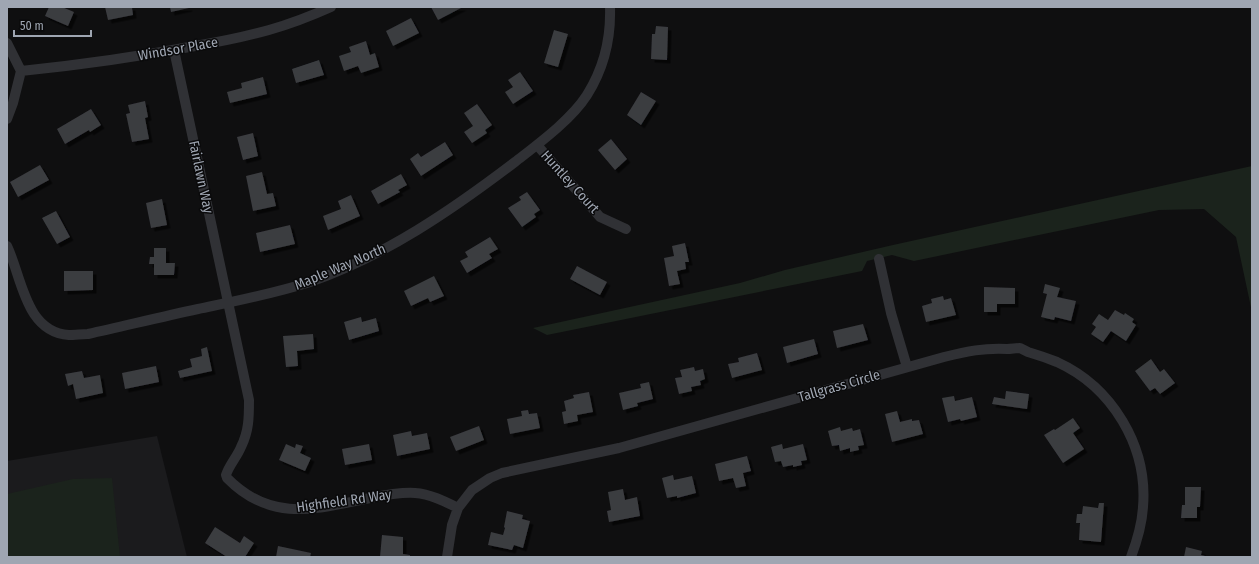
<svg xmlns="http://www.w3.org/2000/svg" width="1259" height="564" font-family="'Fira Sans Condensed',sans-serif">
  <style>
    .built { fill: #1b1b1d }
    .green { fill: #1b231c }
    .building { fill: #3b3c40; filter: url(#shadow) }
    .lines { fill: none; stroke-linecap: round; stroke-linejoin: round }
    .minor { stroke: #303135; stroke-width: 10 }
    .labels { text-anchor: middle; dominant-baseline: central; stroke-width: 3; stroke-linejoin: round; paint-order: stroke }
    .street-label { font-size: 14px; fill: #9fa6b2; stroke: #0a0a0b }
  </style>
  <defs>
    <filter id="shadow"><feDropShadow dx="3.5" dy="3.5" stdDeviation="0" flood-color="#0009"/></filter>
  </defs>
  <rect width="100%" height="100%" fill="#0f0f10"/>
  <path class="built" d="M157,436l30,121h-180v-96z"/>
  <path class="green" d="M1252,166v146l-16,-75 -32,-28 -45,1 -245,51 -22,-6 -25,6 -5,10 -315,64 -14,-7 207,-45 45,-13 108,-25z
    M112,478l8,79h-113v-63l66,-15z"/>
  <path class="building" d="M49,7h13l12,5 -6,14 -23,-10z
    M105,7h27l1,8 -25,5z
    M170,7h19v1l-18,4z
    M431,7h32l-25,13z
    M411,18l8,15 -26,13 -7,-15z
    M656,26l12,1 -1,33 -16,-1 1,-25h3z
    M554,30l14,4 -10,33 -14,-4z
    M366,41l4,14 5,-2 4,14 -18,6 -3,-7 -14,5 -5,-15 12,-4 -2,-5z
    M319,60l5,15 -28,8 -4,-14z
    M520,72l13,19 -20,13 -8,-12 8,-5 -5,-7z
    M263,77l4,17 -37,9 -3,-11 15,-4 -1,-5z
    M641,92l15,9 -15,24 -14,-10z
    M145,101l3,16 -3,1 4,21 -17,3 -6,-28 4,-1 -2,-8z
    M477,104l15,21 -7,5 2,3 -15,10 -8,-11 9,-6 -9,-13z
    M91,109l10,16 -11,7 -1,-2 -24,14 -8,-15z
    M253,133l5,23 -15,4 -6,-23z
    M611,139l16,20 -12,11 -17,-20z
    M445,142l8,13 -32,21 -11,-17 8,-6 3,4z
    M40,165l9,15 -31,17 -8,-15z
    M262,172l5,22 6,-1 3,13 -23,5 -7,-35z
    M401,174l6,11 -9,5 2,2 -22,12 -7,-13z
    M527,192l13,18 -6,4 2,3 -14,10 -14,-19 13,-8 -2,-3z
    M351,195l9,21 -32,14 -5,-14 18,-7 -3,-8z
    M162,199l5,26 -16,3 -5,-25z
    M56,211l14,26 -13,7 -15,-26z
    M290,225l5,19 -35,8 -4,-19z
    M490,237l8,12 -9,5 3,4 -25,15 -7,-12 8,-4 -3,-5z
    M685,243l4,19h-4l1,7 -9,2 3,13 -11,2 -5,-28 10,-2 -2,-10z
    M154,248h12v15h9l-1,12h-20v-11h-5l1,-7h4z
    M577,266l30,16 -7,13 -30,-16z
    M64,271h29v19l-29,1z
    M434,276l10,20 -14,6 -2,-4 -17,8 -7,-15z
    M1045,284l15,4 -3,9 19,4 -5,20 -16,-4 -1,3 -13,-3 6,-23 -4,-1z
    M984,287l31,1v16h-18v8h-13z
    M943,296l1,4 7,-2 5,17 -30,7 -4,-16 10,-3 -1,-4z
    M1115,310l9,5 1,-2 9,6 -2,3 4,3 -10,16 -15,-10 -8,11 -12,-8 5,-7 -4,-3 7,-10 9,6z
    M361,317l1,5 14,-4 3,13 -30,9 -5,-18z
    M863,324l5,16 -31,8 -4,-17z
    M313,334l1,15 -17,2 1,15 -12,1 -3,-31z
    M814,339l4,15 -31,9 -4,-16z
    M207,347l5,24 -32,7 -2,-7 14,-4 -2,-8 12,-3 -1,-7z
    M757,353l5,17 -30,8 -4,-14 11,-2 -1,-4z
    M1151,359l9,13 4,-3 11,14 -15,11 -5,-6 -5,3 -15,-20z
    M156,366l3,16 -34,7 -3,-16z
    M694,367l1,4 8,-2 2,10 -5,2 1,4 -10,2 1,4 -13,3 -4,-16 7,-1 -2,-7z
    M82,371l2,7 16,-3 3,18 -27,6 -3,-15 -5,2 -3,-12z
    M649,382l4,17 -16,4 1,3 -15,4 -4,-17 22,-5 -1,-4z
    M1006,391l23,3 -2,15 -35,-5 2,-7 11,2z
    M589,392l4,20 -16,3 1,6 -14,3 -2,-12 4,-1 -2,-10 10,-3 -1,-3z
    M954,396l1,5 17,-4 5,20 -16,4 -1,-2 -12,3 -6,-24z
    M528,410l1,4 8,-1 3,15 -30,6 -3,-15 15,-3 -1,-5z
    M897,411l3,11 12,-3v2l7,-1 4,14 -31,8 -7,-28z
    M1073,418l7,10 -7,5 11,16 -21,14 -19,-28 10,-6 1,1z
    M479,426l5,14 -28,11 -6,-14z
    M840,427l1,4 11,-3 1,3 7,-2 4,16 -6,1 1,4 -9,2v-4l-10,3 -1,-6 -7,1 -4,-15z
    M411,431l1,5 15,-3 3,16 -33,7 -4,-21z
    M286,444l9,4 1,-4 7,2 -3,7 11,5 -6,13 -26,-11z
    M369,444l3,16 -27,5 -3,-16z
    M782,444l1,5 20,-5 4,16 -6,1 1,4 -9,2v-2l-10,2 -2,-6 -6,1 -4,-15z
    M747,456l4,15 -8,2 3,13 -10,2 -3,-10 -14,3 -4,-17z
    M673,475l1,5 18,-4 4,17 -19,5v-2l-10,2 -5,-20z
    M1185,487h16l-1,20h-3v11h-16l1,-13h3z
    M623,489l2,11 12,-3 3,19 -31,6 -2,-11 4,-1 -3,-18z
    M1099,503h5l-3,39 -22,-2 1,-17h-4l1,-9h5l1,-8 15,2z
    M507,511l16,4 -1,4 8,2 -7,27 -9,-3 -2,5 -24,-5 3,-13 12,3 2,-7 -1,-1z
    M215,527l25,16 4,-7 10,7 -9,14h-18l-22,-14z
    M382,535l21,2v17l7,1v2h-30z
    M278,546l33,7 -1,4h-34z
    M1186,547l16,4 -1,4 4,1v1h-21z"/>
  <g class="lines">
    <path class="minor" d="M7,43l14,28 -8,32 -6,16
      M174,50l75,350c0,17 0,31 -8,47 -4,10 -12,18 -15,28l1,3c44,45 89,31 143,20 15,-3 30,-6 45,-5 15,1 29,8 43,15
      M21,71c58,-6 116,-14 174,-25 24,-4 49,-9 74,-16 21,-6 42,-14 62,-23
      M537,145l63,72 26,12
      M7,246c15,31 18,86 62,89 6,0 13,-1 19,-1 36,-8 73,-17 110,-25 38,-8 75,-15 112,-27 75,-26 142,-72 205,-120 23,-18 56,-42 72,-67 17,-27 24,-57 23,-88
      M879,259l12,54 16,54
      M447,557l5,-32 6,-17 14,-18 18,-12 12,-5 117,-25 325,-91c24,-6 39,-9 63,-8 4,0 9,-1 13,-1 2,1 6,3 8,4 10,3 19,6 29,10 55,25 91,84 86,145 -1,17 -6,34 -12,50"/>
  </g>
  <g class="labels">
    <g class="street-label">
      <text transform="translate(178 49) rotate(-10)">Windsor Place</text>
      <text transform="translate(201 177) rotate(78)">Fairlawn Way</text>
      <text transform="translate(570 182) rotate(48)">Huntley Court</text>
      <text transform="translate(340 267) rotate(-23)">Maple Way North</text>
      <text transform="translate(839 386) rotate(-16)">Tallgrass Circle</text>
      <text transform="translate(344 501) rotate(-8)">Highfield Rd Way</text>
    </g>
  </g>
  <rect width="1259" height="564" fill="none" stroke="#9fa6b2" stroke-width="16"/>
  <path d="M14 30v6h77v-6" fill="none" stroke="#9fa6b2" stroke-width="2"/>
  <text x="20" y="30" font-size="12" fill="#9fa6b2" stroke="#0a0a0b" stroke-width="3" paint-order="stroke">50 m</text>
</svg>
